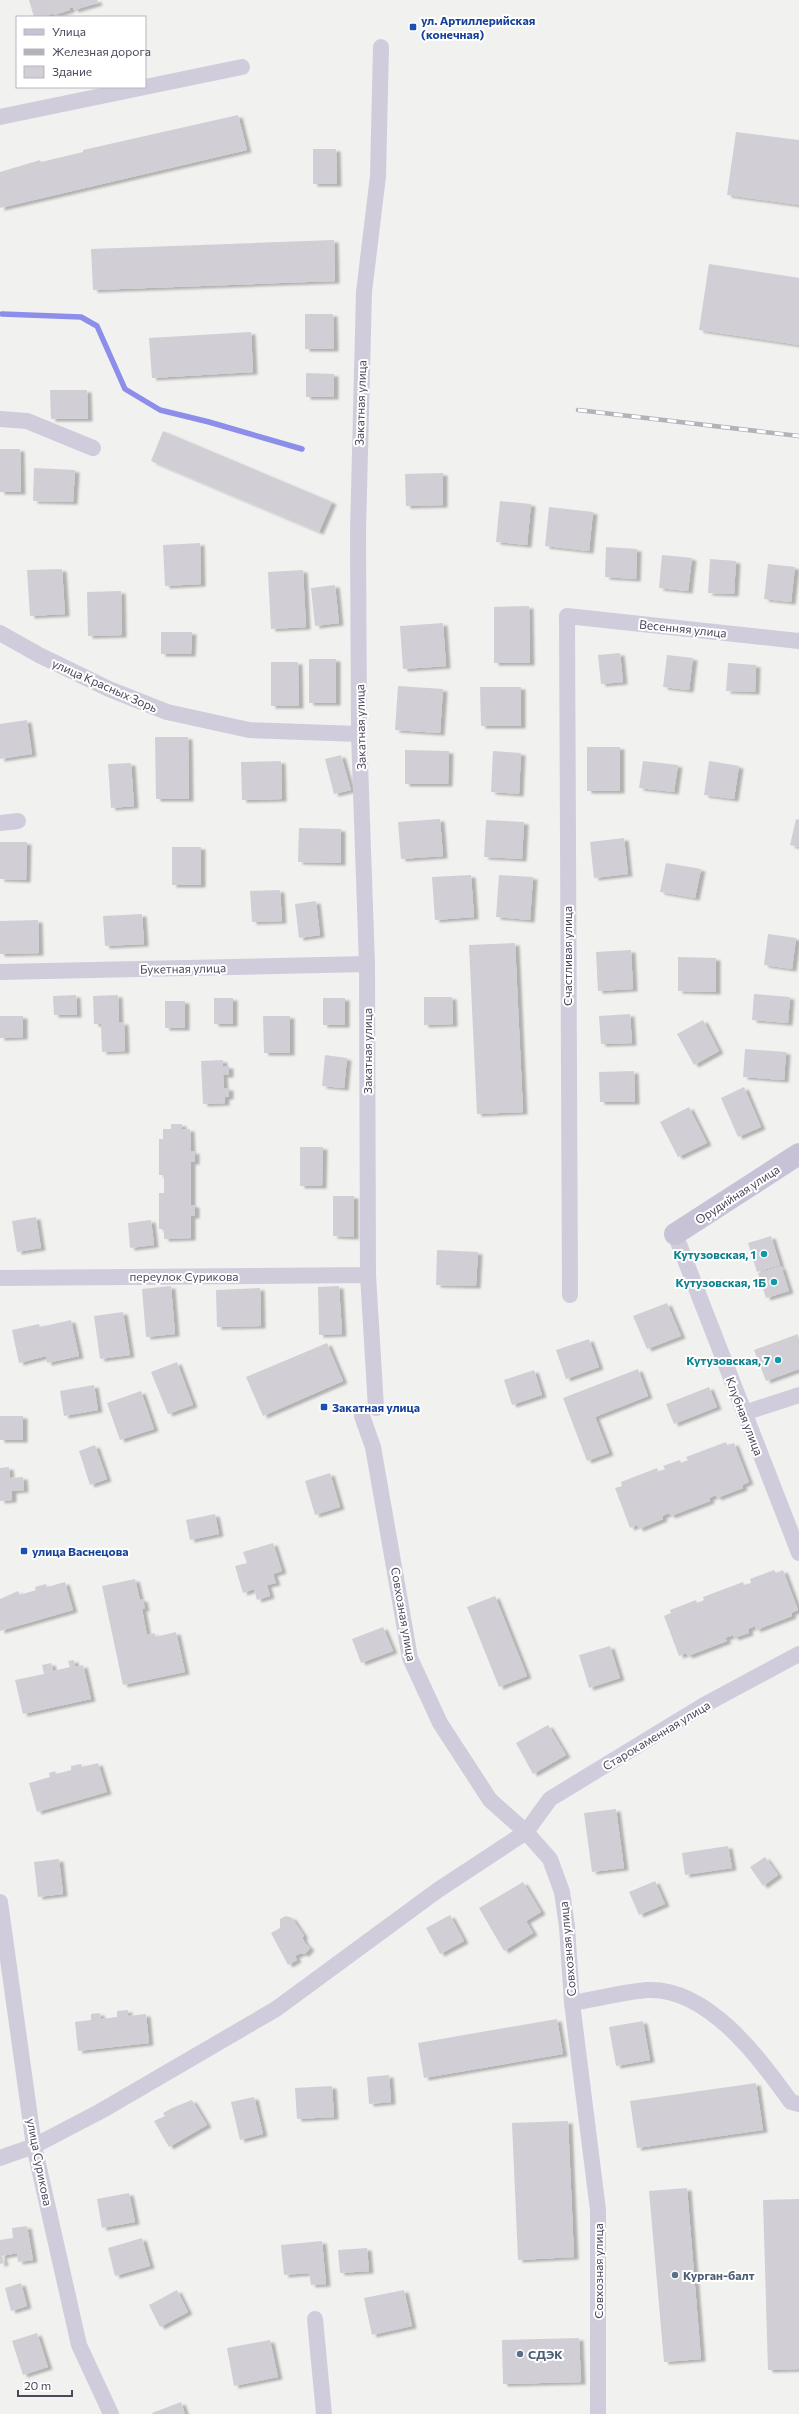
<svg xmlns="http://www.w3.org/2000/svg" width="799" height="2414" font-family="Commissioner,sans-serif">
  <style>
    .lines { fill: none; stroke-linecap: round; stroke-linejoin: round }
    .stream { stroke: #8c8eea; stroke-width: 5.5 }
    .building { fill: #d2ced6; filter: url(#shadow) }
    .street { stroke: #d0ccdc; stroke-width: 16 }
    .secondary { stroke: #c8c2d7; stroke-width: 22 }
    .rail-casing { stroke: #b4b1b9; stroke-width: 4.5 }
    .rail { stroke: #fff; stroke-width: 3; stroke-dasharray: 9; stroke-linecap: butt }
    .transit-dot { fill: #1a4fb4; stroke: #fff; stroke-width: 1.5 }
    .culture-dot { fill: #0f9aa8; stroke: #fff; stroke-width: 1.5 }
    .service-dot { fill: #5c6f8a; stroke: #fff; stroke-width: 1.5 }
    .labels { text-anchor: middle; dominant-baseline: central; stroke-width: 4; stroke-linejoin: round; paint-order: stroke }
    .transit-label { font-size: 12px; font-weight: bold; fill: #164399; stroke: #fff; text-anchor: start }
    .street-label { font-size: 12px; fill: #4d475c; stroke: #fff }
    .culture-label { font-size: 12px; font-weight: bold; fill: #0d838f; stroke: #fff; text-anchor: end }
    .service-label { font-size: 12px; font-weight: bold; fill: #4e5e75; stroke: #fff; text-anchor: start }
  </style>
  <defs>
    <filter id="shadow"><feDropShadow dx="4.5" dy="2.5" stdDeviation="1" flood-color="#0004"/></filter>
  </defs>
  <rect width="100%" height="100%" fill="#f1f1ef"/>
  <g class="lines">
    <path class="stream" d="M2,314l79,3 16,9 28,63 35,21 49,12 93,27"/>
  </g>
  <path class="building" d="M29,0h68l1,3 -24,7 -1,-3 -3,1v2l-16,5 -1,-2 -8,4h-11z
    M238,115l9,35 -247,58v-36l40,-12 1,2 42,-10v-2z
    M736,132l63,8v65l-72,-10z
    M313,149h23l1,35h-24z
    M334,240l1,41 -242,9 -2,-41z
    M709,264l90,14v67l-100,-15z
    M305,314h28l1,35h-29z
    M251,332l2,40 -101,6 -3,-40z
    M306,373l28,1v23h-28z
    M50,390h37l1,29h-37z
    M163,431l169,71 -13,30 -168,-71z
    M0,449h20l1,43h-21z
    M34,468l41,2 -2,32 -40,-1z
    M443,473v32l-37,1 -1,-32z
    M500,501l31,3 -4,41 -31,-3z
    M549,507l44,5 -4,39 -44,-5z
    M200,543l1,41 -36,2 -2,-41z
    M606,547l31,2 -1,30 -31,-2z
    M662,555l30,3 -4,33 -29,-3z
    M710,559l26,2 -2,33 -26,-1z
    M768,564l27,3 -4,35 -27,-3z
    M62,569l3,45 -35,2 -3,-46z
    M303,570l3,57 -35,2 -3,-57z
    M335,585l4,38 -24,3 -4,-38z
    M121,591l1,44 -34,1 -1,-44z
    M529,606l1,57h-36v-56z
    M443,623l3,43 -43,3 -3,-43z
    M161,632h31l-1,22h-30z
    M620,653l3,29 -22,2 -3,-29z
    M667,655l26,3 -4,32 -26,-3z
    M309,659h27v44h-27z
    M271,662h27l1,44h-28z
    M728,663l28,2 -1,27 -29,-1z
    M398,686l45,3 -3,44 -45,-3z
    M480,687h41v39h-40z
    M27,720l5,34 -32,5v-35z
    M155,737h33l1,62h-33z
    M587,747h33v44h-33z
    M405,750l44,1 -1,33h-43z
    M493,751l28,2 -2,41 -28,-2z
    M341,755l10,35 -17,4 -9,-35z
    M281,761l1,38 -40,1 -1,-38z
    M643,761l35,4 -4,27 -35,-4z
    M709,761l30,5 -5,33 -30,-4z
    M131,763l3,43 -23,2 -3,-44z
    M440,819l3,37 -42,3 -3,-37z
    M796,819l3,1v27l-9,-2z
    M486,820l38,2 -2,37 -38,-2z
    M299,828l42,1v34l-43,-1z
    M624,838l4,36 -34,4 -4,-36z
    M0,842h27l-1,38 -26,-1z
    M172,847h29v38h-29z
    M666,863l35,6 -6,29 -35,-6z
    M471,875l3,42 -39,3 -3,-43z
    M499,875l34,2 -3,43 -34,-3z
    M280,890l2,31 -30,1 -2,-31z
    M316,901l4,34 -21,3 -4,-34z
    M142,914l2,30 -39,2 -2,-30z
    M38,920l1,33 -39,1v-33z
    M768,934l28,4 -4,31 -28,-4z
    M515,943l8,169 -46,2 -8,-169z
    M631,950l2,39 -35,2 -2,-39z
    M678,957l38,1v34l-38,-1z
    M754,994l36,3 -2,26 -36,-3z
    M76,995l1,20h-23l-1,-19z
    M118,995l1,28 5,-1 1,29 -23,1 -1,-28h-7l-1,-28z
    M424,997h28l1,27 -29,1z
    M214,998h19v26h-19z
    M323,998h22v27h-22z
    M165,1001h20v27h-20z
    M630,1014l2,29 -31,1 -2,-28z
    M0,1016h23v21l-23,1z
    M263,1016h27v37h-26z
    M703,1020l16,31 -25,14 -17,-31z
    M745,1049l41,3 -2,28 -41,-3z
    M325,1055l22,3 -3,30 -22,-2z
    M223,1060v6h6v9h-6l1,13h5v9h-4v6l-22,1 -2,-43z
    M634,1071l1,31h-35l-1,-30z
    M744,1087l17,40 -23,10 -17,-39z
    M689,1107l18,36 -29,14 -18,-35z
    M171,1124h11v5h8l1,23 4,-1v11h-4v43h4v11h-4v22l-27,1v-10h-5v-36h5v-18h-5v-36h4v-10h8z
    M300,1147h23l-1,39h-22z
    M333,1196h21v41l-21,-1z
    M36,1217l5,31 -24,4 -5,-31z
    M151,1220l3,25 -24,3 -2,-25z
    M771,1236l9,29 -23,7 -9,-29z
    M437,1250l41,2 -2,34 -40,-1z
    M781,1266l8,25 -23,7 -8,-25z
    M171,1286l4,48 -29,3 -4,-48z
    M339,1286l3,48 -23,1 -1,-48z
    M260,1288l1,38 -44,1 -1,-37z
    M667,1303l14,33 -34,13 -14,-33z
    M123,1312l7,43 -30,4 -6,-43z
    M71,1320l8,36 -32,7 -1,-7 -27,7 -7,-33 27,-6 1,3z
    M798,1334l1,35 -33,12 -12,-31z
    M589,1339l10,28 -33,12 -10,-29z
    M327,1343l16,38 -80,35 -17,-39z
    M177,1362l16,43 -25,9 -17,-42z
    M638,1369l10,27 -53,21 14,36 -22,8 -24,-63z
    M534,1370l8,25 -30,10 -8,-25z
    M94,1385l4,25 -34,6 -4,-25z
    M709,1387l8,20 -43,17 -8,-20z
    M141,1391l13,38 -34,11 -13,-37z
    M0,1416h23v24h-23z
    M726,1442l1,3 7,-2 15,39 -7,3 1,3 -26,10 -1,-3 -7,3 1,3 -39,15 -2,-3 -7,3 1,3 -24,10 -2,-4 -7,3 -15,-40 7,-2 -1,-4 36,-14 1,4 7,-3 -2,-3 17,-6 1,3 7,-3 -2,-3z
    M95,1445l12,34 -17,6 -11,-34z
    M9,1467l1,11 13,-1 1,13 -12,1v9l-12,1v-33z
    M330,1473l10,34 -25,8 -10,-34z
    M215,1514l4,20 -29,6 -4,-20z
    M273,1543l9,28 -9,3 3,9 -9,2 3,11 -13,4 -3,-11 -11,4 -8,-27 12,-3 -4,-11z
    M774,1570l2,3 7,-3 15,40 -7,3 1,3 -36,14 -1,-4 -7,3 1,4 -15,5 -1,-3 -8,3 2,3 -39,15 -2,-3 -7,3 -15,-40 7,-3 -1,-3 26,-10 1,3 7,-3 -1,-3 40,-15 1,3 7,-2 -1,-4z
    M135,1579l5,21 3,-1 2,10h-3l5,26 8,-2v4l21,-5 9,40 -62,13 -21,-99z
    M65,1582l8,28 -73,21v-32l18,-8 2,4 16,-5 -1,-3 11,-3 1,3z
    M495,1596l32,80 -28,11 -32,-80z
    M383,1627l10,24 -32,12 -9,-24z
    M610,1646l10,32 -31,10 -10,-33z
    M74,1660l1,7 8,-2 8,34 -68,15 -8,-34 29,-6 -2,-9 9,-2 2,8 17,-4 -2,-6z
    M548,1725l18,30 -33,19 -17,-31z
    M98,1763l9,29 -70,20 -8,-29 21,-6 -1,-4 6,-2 1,3 15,-4v-4l10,-2 1,3z
    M616,1809l8,59 -32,4 -8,-59z
    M728,1846l4,22 -47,7 -3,-22z
    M765,1857l13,18 -15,11 -13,-19z
    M59,1859l4,35 -25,3 -4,-35z
    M655,1881l10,23 -26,11 -10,-23z
    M523,1882l18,30 -15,9 7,12 -29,18 -25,-43z
    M450,1915l14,26 -24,13 -14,-26z
    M286,1916l6,2 12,18 -2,1 3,6 5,5 -5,6 -4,-1 -6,3 2,4 -9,5 -17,-32 9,-5v-9z
    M128,2010v6l18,-2 3,29 -71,8 -3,-29 16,-2v-6l9,-1 1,6 16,-2v-6z
    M557,2019l6,35 -139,24 -6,-35z
    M643,2021l7,39 -34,6 -7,-39z
    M389,2075l2,27 -22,2 -2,-27z
    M756,2083l7,47 -126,18 -7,-47z
    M332,2086l2,31 -37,2 -2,-31z
    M254,2097l9,37 -23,6 -9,-38z
    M192,2100l15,25 -38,22 -15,-26 11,-5 -2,-3 9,-5z
    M568,2121l6,136 -56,3 -6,-137z
    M687,2188l14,171 -37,3 -15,-171z
    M129,2193l6,29 -33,6 -5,-29z
    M799,2199v170l-31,1 -5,-170z
    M27,2226l6,34 -15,2 -1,-9 -15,3 2,7 -4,1v-24l13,-2 -1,-10z
    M142,2238l8,28 -35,10 -7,-28z
    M322,2241l4,43 -15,1 -2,-12 -25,2 -3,-30z
    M367,2248l2,23 -29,2 -2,-23z
    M21,2283l6,23 -16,5 -6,-23z
    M177,2290l11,22 -28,15 -11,-22z
    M404,2290l8,36 -40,9 -8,-37z
    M37,2333l11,34 -25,8 -11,-34z
    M579,2338l2,44 -78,2 -1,-44z
    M270,2340l8,37 -44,9 -7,-38z
    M181,2402l4,12h-32l-1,-1z"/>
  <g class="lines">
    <path class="street" d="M145,87l97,-20
      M0,117l145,-30
      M0,419l27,2 66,27
      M0,633l39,22 70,34 58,23 82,18 110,4
      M0,823l18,-2
      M0,972l367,-8
      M675,1234l124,319
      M0,1278l368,-3
      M570,1295l-3,-679 232,25
      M376,1408l-8,-133 -1,-311 -8,-230 -1,-202 6,-240 14,-116 3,-129
      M744,1413l55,-18
      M362,1416l11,31 37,211 30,65 50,77 36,32 24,27 12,33 5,34 5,77 26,207v204
      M0,1902l34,244 45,199 32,69
      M572,2003c25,-4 51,-11 75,-13 61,-3 112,68 144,112l8,2
      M0,2158l34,-12 67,-35 175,-102 162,-119 88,-58 24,-33 154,-94 95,-51
      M315,2319l9,95"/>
    <path class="secondary" d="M675,1234l124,-80"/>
    <defs>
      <path id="rail" d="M578,410l221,26"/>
    </defs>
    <use href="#rail" class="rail-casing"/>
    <use href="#rail" class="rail"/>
  </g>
  <g class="transit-dot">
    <rect x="409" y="23" width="8" height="8" rx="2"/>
    <rect x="320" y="1403" width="8" height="8" rx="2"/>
    <rect x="20" y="1547" width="8" height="8" rx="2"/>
  </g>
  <g class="culture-dot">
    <circle cx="764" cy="1254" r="4"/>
    <circle cx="774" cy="1282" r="4"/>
    <circle cx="778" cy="1360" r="4"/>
  </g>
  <g class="service-dot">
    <circle cx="675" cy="2275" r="4"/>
    <circle cx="520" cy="2354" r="4"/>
  </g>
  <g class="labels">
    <g class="transit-label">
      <text x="421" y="20">ул. Артиллерийская<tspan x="421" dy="14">(конечная)</tspan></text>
      <text x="332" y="1407">Закатная улица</text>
      <text x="32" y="1551">улица Васнецова</text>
    </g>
    <g class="street-label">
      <text transform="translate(360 403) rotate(-88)">Закатная улица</text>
      <text transform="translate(683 628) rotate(6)">Весенняя улица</text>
      <text transform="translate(105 685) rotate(24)">улица Красных Зорь</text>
      <text transform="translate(360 727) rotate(-91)">Закатная улица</text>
      <text transform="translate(567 956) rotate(-90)">Счастливая улица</text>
      <text transform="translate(183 968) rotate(-1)">Букетная улица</text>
      <text transform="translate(367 1051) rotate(-90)">Закатная улица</text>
      <text transform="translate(737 1194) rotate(-33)">Орудийная улица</text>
      <text x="184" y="1276">переулок Сурикова</text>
      <text transform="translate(745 1416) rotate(69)">Клубная улица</text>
      <text transform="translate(404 1614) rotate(80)">Совхозная улица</text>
      <text transform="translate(656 1735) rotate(-31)">Старокаменная улица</text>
      <text transform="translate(567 1949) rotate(-95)">Совхозная улица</text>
      <text transform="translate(40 2162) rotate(79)">улица Сурикова</text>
      <text transform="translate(598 2271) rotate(-90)">Совхозная улица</text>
    </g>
    <g class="culture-label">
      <text x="756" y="1254">Кутузовская, 1</text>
      <text x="766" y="1282">Кутузовская, 1Б</text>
      <text x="770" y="1360">Кутузовская, 7</text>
    </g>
    <g class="service-label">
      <text x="683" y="2275">Курган-балт</text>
      <text x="528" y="2354">СДЭК</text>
    </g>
  </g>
  <rect x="16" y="16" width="130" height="72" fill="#ffffff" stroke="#b8b5be"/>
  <rect x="24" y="29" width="20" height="6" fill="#c8c2d7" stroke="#b8b5be"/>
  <text x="52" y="36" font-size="12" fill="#4d475c">Улица</text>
  <rect x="24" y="49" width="20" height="6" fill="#b4b1b9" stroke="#b8b5be"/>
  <text x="52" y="56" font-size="12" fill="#4d475c">Железная дорога</text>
  <rect x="24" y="66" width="20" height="12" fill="#d2ced6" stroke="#b8b5be"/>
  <text x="52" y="76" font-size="12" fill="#4d475c">Здание</text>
  <path d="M18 2390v6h54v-6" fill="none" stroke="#4d475c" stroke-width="2"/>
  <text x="24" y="2390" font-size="12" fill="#4d475c" stroke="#ffffff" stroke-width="3" paint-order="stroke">20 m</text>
</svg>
